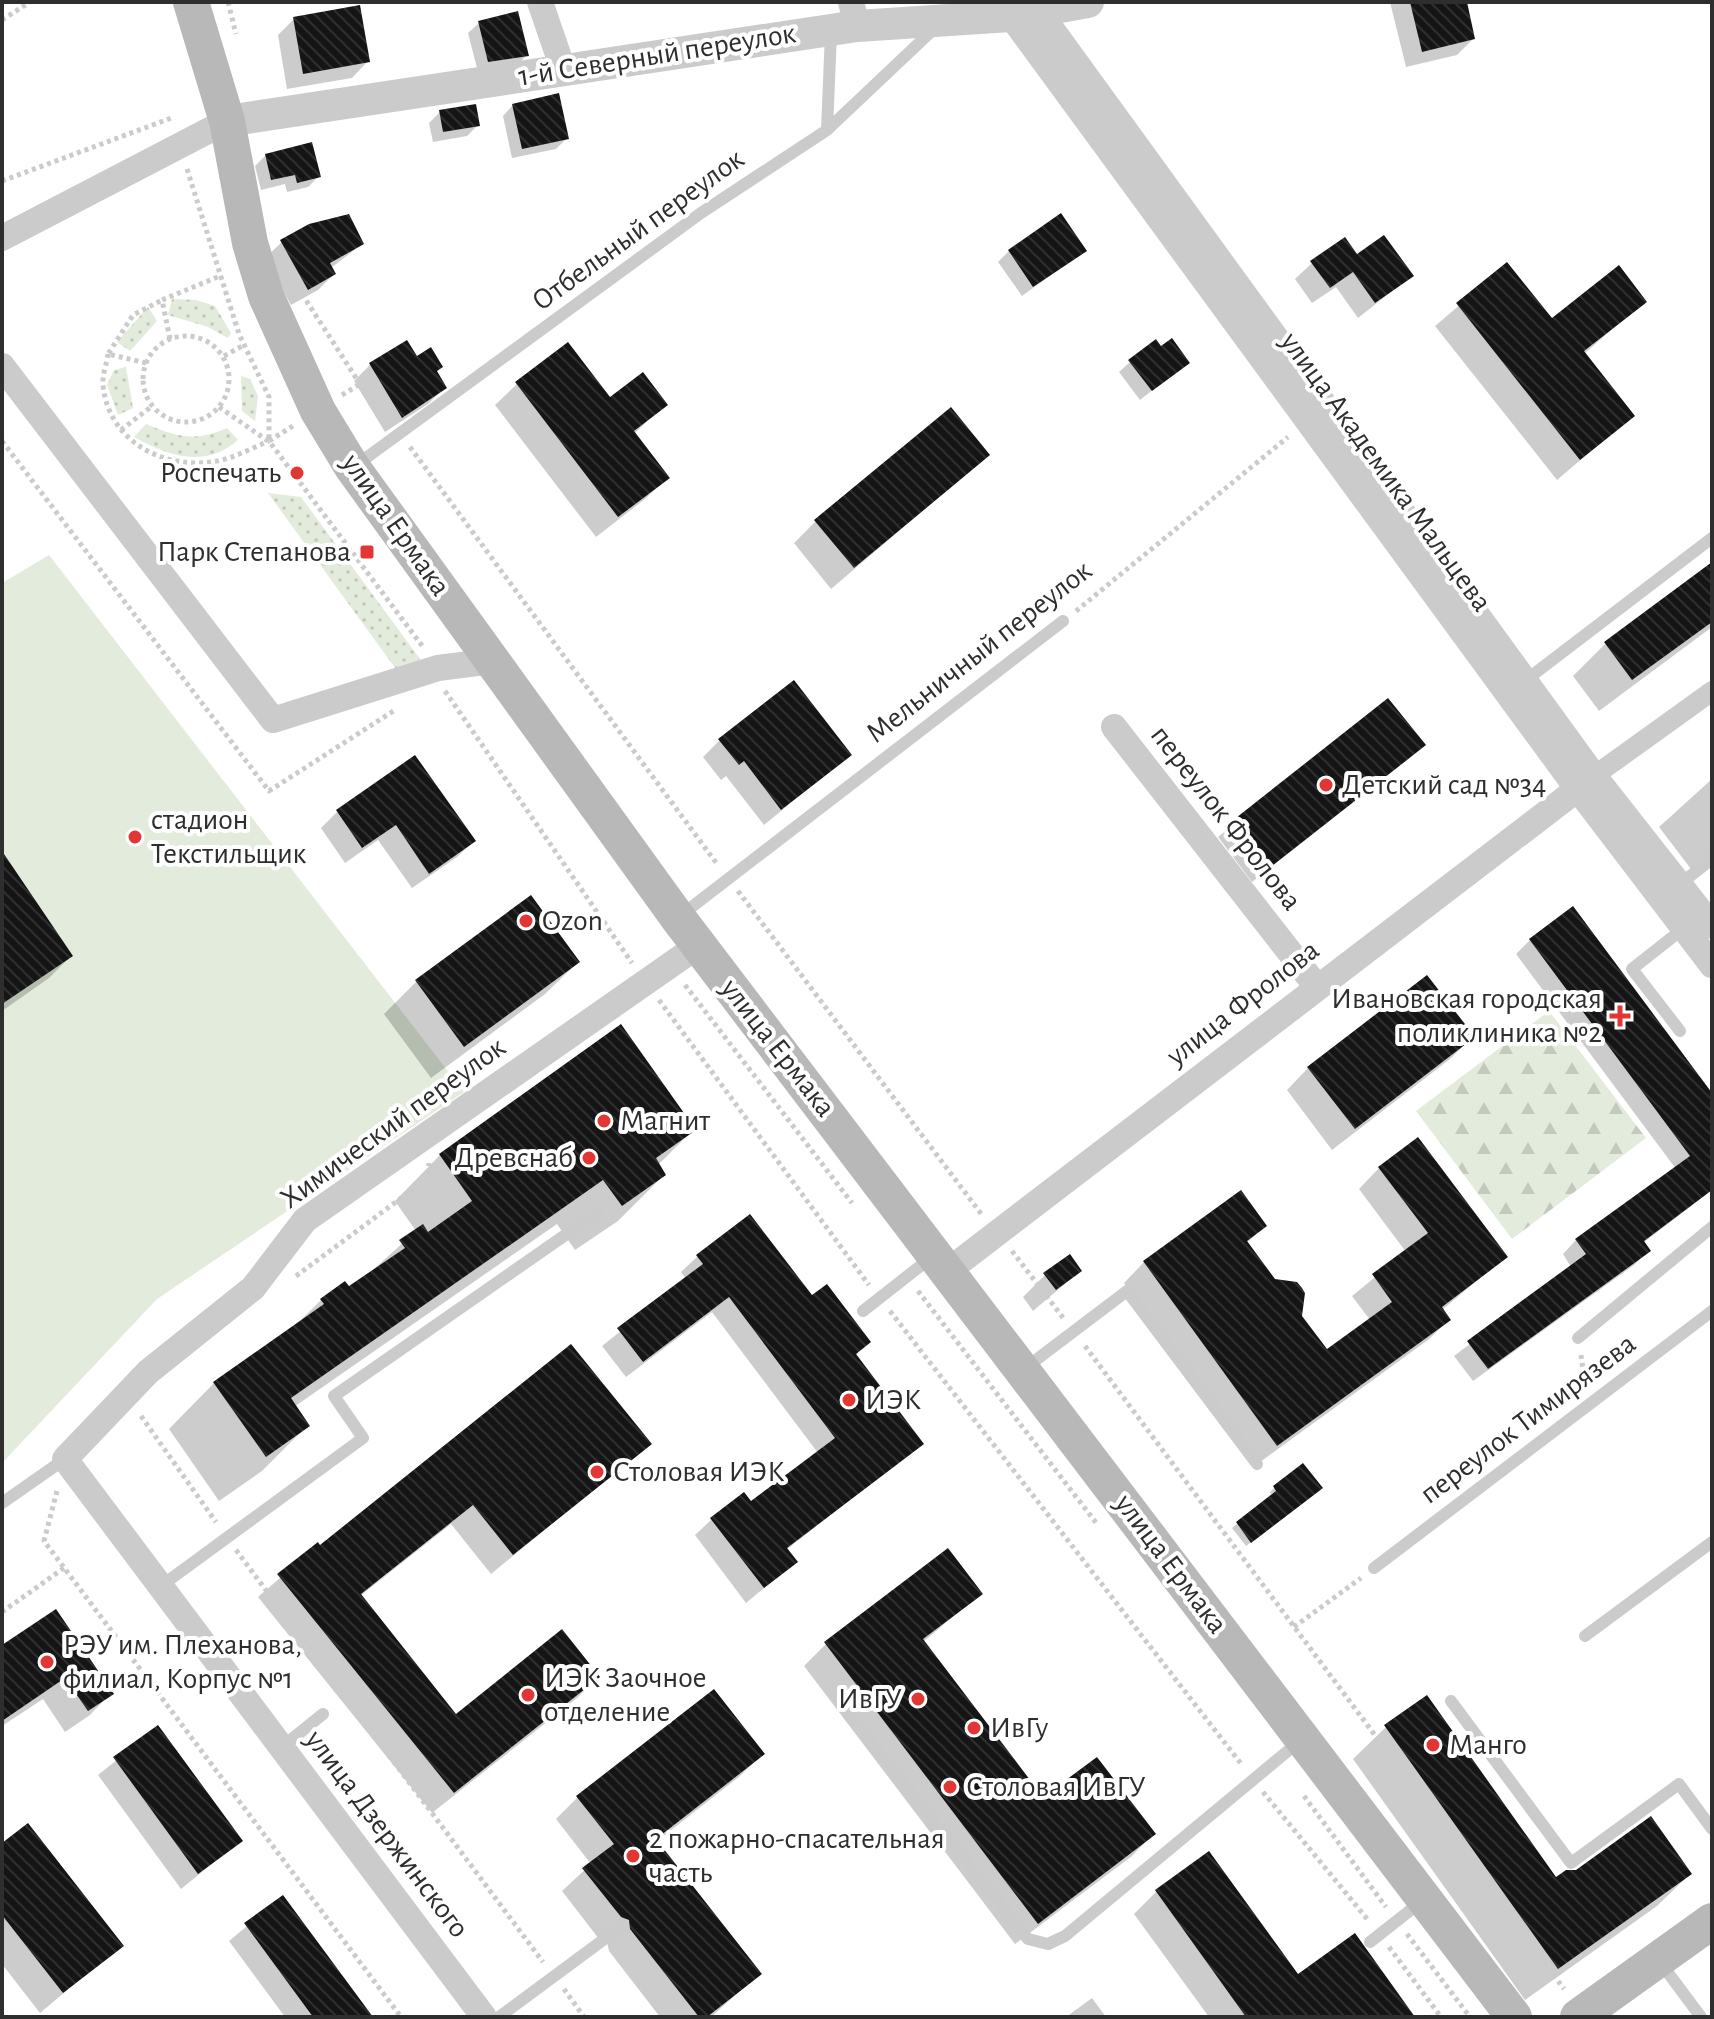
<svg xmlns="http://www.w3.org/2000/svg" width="1714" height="2019" font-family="'Alegreya Sans',sans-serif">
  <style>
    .grass { fill: url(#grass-dots) }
    .forest { fill: url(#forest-firs) }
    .park { fill: #e3ebdc }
    .shadow { fill: #0003 }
    .building { fill: url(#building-back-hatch) }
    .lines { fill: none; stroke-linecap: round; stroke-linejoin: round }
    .path { stroke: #cbcbcb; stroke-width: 5; stroke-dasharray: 4 4; stroke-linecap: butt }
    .service { stroke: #cbcbcb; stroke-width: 12 }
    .pedestrian { stroke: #cbcbcb; stroke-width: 20 }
    .minor { stroke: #cbcbcb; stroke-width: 26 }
    .tertiary { stroke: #cbcbcb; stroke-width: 32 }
    .secondary { stroke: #b8b8b8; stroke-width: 36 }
    .poi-dot { fill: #e13634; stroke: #fff; stroke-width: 3 }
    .labels { text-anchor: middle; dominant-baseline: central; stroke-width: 8; stroke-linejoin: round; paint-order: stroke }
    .street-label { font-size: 30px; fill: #2e2e2e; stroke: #fff }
    .poi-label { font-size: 30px; fill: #2e2e2e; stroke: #fff; text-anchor: start }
  </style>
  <defs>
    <pattern id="grass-dots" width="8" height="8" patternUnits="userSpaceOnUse" patternTransform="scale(2)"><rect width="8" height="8" fill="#e3ebdc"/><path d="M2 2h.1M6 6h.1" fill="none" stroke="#c3cabd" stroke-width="1.8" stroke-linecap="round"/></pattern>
    <pattern id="forest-firs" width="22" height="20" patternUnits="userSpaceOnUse" patternTransform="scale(2)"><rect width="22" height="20" fill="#e3ebdc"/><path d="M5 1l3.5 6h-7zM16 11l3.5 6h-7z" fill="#c3cabd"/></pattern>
    <pattern id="building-back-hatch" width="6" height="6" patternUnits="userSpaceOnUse" patternTransform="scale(2)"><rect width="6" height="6" fill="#151515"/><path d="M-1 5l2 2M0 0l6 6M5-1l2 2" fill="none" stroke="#2f2f2f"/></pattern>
  </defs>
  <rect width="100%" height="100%" fill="#fff"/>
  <path class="grass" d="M172,299l24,1 19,6 16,27 -3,5 -20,-11 -40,-12z
    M148,307l9,14 -27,30 -13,-9z
    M126,367l7,41 -15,7 -11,-30 7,-15z
    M241,376l9,3 8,17 -3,25 -13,-10z
    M146,424c30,13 50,18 81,4l11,12c-33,29 -70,16 -104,-3z
    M268,493l33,4 119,162 -19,17z"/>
  <path class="forest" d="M1549,1011l97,127 -134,101 -96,-128z"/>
  <path class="park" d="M49,555l415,537 -307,207 -155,164v-880z"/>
  <path class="shadow" d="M1390,2h74l9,37 -16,16 -51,12z
    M294,19l74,42 -16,17 -65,11 -9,-54z
    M479,23l47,33 -10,10 -38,6 -10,-39z
    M513,105l54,33 -11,11 -44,9 -9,-42z
    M440,112l38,13 -11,11 -34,6 -4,-19z
    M266,155l53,21 -11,11 -21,5 -2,-8 -24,6 -6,-24z
    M282,242l80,2 -31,24 3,6 -16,16 -27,15 -26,-47z
    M1009,251h75l-62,45 -24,-34z
    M1356,257l55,19 -53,42 -22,-31 -24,16 -17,-24 17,-16z
    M1507,265l44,56 93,-20 -60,53 48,62 -75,64 -122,-154z
    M407,343l9,15 19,14 10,15 -17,17 -43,28 -31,-51 16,-16z
    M1161,349l27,13 -48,38 -21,-28 11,-10z
    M517,384l93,16 55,4 -31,30 33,43 -22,22 -49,38 -101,-132z
    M988,455l-157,134 -37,-46 21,-21z
    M1712,565v62l-113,84 -26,-35 32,-32z
    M1388,701l24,55 -160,126 -34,-45z
    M720,740l129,15 -85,70 -38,-49 -5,4 -18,-23z
    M415,757l59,84 -17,16 -45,31 -34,-48 -33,23 -24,-35 16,-16z
    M1712,779v74l-21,16 -32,-42z
    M2,854l69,102 -22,22 -47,33z
    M531,898l47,64 -33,32 -114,84 -47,-64 32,-32z
    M1530,940l182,155v95l-69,53 5,8 -14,14 -161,116 -19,-25 117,-89 -8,-13 13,-14 100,-71 -160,-215z
    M1472,1037l-22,22 -118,91 -45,-60 21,-22z
    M694,1129l-36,36 6,10 -46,46 -43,29 -18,-26 -263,183 13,19 -45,45 -43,30 -50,-72 45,-46 79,-55 28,-28 24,-17 4,6 15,-11 52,-47 -21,-30 45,-46z
    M1379,1168l126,89 -63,53 7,10 -21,20 -172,125 -132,-182 20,-21 121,-37 -19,19 80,108 44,-32 -18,-24 54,-44 -47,-63z
    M698,1256l113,42 57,44 -13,14 66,88 -135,106 9,12 -49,41 -51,-68 17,-16 39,-16 67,-50 -106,-141 -86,65 -24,-31 84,-67 -5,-7z
    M1080,1271l-47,40 -10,-14 22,-22z
    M649,1444l-158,130 -40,-50 -91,72 96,121 142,-40 -21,21 -145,115 -174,-216 60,-52 2,3z
    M1275,1487l41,6 -70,53 -14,-18 40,-31 -2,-5z
    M980,1594l-57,48 120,158 110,34 -21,22 -117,88 -211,-278 22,-22z
    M2,1648l109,45 -21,22 -25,17 -22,-33 -41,27z
    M158,1727l82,114 -59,48 -83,-114z
    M1386,1727l169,153 22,-8 113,2 -33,32 -132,94 -172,-241z
    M762,1754l-22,22 -84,66 103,132 -48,43h-51l-51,-66 -2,-9 -8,-3 -37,-48 29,-27 -35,-45 22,-22z
    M2,1846l119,99 -81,68 -38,-49z
    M1208,1854l89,123 116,40h-204l-75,-103 22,-22z
    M282,1897l88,120h-85l-56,-76z
    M1092,1998l14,19h-40z"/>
  <path class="building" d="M1410,2h57l8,37 -53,13z
    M360,5l10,57 -67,12 -10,-57z
    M518,11l11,45 -41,6 -10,-41z
    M559,93l10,46 -47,10 -10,-45z
    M476,104l4,22 -37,6 -4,-22z
    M312,142l9,35 -24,6 -2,-8 -24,5 -6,-26z
    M1061,213l26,38 -54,36 -25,-37z
    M349,214l15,30 -34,19 6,11 -28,16 -28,-50 29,-16z
    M1384,235l30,41 -39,27 -22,-31 -23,16 -20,-27 35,-24 12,17z
    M1507,262l45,56 67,-53 28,37 -63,49 51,65 -55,44 -124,-157z
    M1172,338l18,25 -38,28 -24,-31 28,-21 5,7z
    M407,340l10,16 14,-9 12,20 -6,4 10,17 -45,30 -33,-55z
    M568,342l42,55 33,-25 25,33 -34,26 36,47 -52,39 -103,-135z
    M951,407l39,48 -136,113 -40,-48z
    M1712,562v60l-80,58 -28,-38z
    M794,680l58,75 -71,55 -37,-49 -5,4 -21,-26z
    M1388,698l38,47 -163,128 -36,-48z
    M415,755l61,86 -47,33 -33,-49 -34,23 -26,-38z
    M2,851l71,105 -71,48z
    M531,895l49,67 -116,85 -49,-67z
    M1573,906l139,187v97l-68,51 7,10 -163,118 -21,-28 119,-87 -11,-15 115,-83 -161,-217z
    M1427,975l48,62 -120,92 -48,-62z
    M621,1024l75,106 -40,28 10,17 -44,31 -19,-26 -312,218 19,28 -44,31 -53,-75 111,-78 -4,-5 25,-18 4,5 56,-38 -6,-8 24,-16 5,8 44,-31 -33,-47z
    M1418,1137l90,120 -66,50 9,13 -174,126 -134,-185 98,-71 26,36 -20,15 28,38 22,3 5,6 3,5 -3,23 25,33 65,-47 -20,-28 56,-41 -50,-66z
    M750,1214l62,81 15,-11 44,58 -15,12 68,90 -137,104 11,14 -34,26 -54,-70 34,-26 7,9 84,-63 -106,-141 -86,65 -26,-34 86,-64 -7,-9z
    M1070,1254l12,17 -26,19 -13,-17z
    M571,1344l81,100 -139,111 -40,-50 -112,89 95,120 106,-85 38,48 -146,116 -177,-219 41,-32 2,3z
    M1303,1463l20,25 -72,55 -15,-21 40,-31 -3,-5z
    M948,1548l35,46 -60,45 120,158 54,-40 59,77 -118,90 -214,-282z
    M56,1609l58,85 -26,17 -23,-33 -63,43v-76z
    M714,1689l51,65 -109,85 106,135 -55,43h-8l-69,-88 -1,-9 -8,-3 -39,-49 32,-24 -38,-48z
    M1427,1695l129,182 10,-7h10l75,-54 41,58 -134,95 -174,-244z
    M158,1725l85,116 -45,33 -85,-117z
    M28,1823l96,123 -61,47 -61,-78v-72z
    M1209,1851l89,123 57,-41 60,84h-169l-91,-127z
    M283,1895l90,122h-60l-69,-94z"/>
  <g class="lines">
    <path class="path" d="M228,2l8,32
      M2,20l28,-18
      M187,169l52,165 30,63v43
      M2,181l172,-64
      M302,294l58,90 29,36
      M143 379a43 43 0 1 1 86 0a43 43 0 1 1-86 0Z
      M170,339l-8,-39 58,-24
      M108,354c-1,9 -6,21 -5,31 5,56 61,86 114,76 17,-3 35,-13 52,-20
      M224,356l20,-11
      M146,363l-38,-9 25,-39 29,-15
      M342,395l18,-11
      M219,407l49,34
      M293,426l-24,15 154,206
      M121,430l31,-24
      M2,441l267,350 126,-81
      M410,447l307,417
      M1076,611l212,-174
      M445,691l187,272
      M738,891l244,324
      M685,985l167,218
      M659,1000l210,285
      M1012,1251l52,68
      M296,1276l131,-97 2,-16
      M918,1291l179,233
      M890,1311l352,454
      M1085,1346l479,643
      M1581,1355l4,29
      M141,1416l75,106
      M57,1491l-13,50 357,476
      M236,1550l307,412
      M2,1612l62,-44
      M1294,1627l67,-49
      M1263,1792l105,128
      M1304,1796l82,111
      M1407,1934l63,83
      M1389,1947l52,70
      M564,1989l20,28"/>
    <path class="service" d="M827,130l4,-97
      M355,466l346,-253 126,-83 109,-103
      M1526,680l186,-142
      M1680,884l32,-25
      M680,916l383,-295
      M1680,1031l-48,-62 52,-41
      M863,1311l70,-55
      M1578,1338l134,-111
      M1024,1369l103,-78 130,173
      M2,1503l63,-44
      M1374,1568l338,-257
      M161,1586l202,-148 -29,-42 263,-183
      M1585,1636l127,-94
      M1451,1701l120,162 108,-79 33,45
      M849,1715l179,224 20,5 17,-8 236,-196
      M282,1747l41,-33
      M1370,1942l52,-41
      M1660,1962l41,55
      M499,2017l123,-91"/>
    <path class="pedestrian" d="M1594,776l118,-85"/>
    <path class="minor" d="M540,2l23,67
      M851,2l6,24
      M1039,12l555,764 118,150
      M1011,16l566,772 135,177
      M2,238l225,-117
      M2,366l271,354 165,-52 55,-7
      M1114,727l203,260
      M949,1270l643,-492
      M484,2017l-419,-558 83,-87 105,-84 52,-68 394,-275"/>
    <path class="tertiary" d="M227,121l630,-95 154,-10 77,-14"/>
    <path class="secondary" d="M191,2l36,119 23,122 16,53 52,115 34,56 326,451 836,1099
      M1578,2017l134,-96"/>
  </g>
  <g class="poi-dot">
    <circle cx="297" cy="473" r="8"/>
    <rect x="359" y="544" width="16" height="16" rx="4"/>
    <circle cx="1326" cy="785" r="8"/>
    <circle cx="135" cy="837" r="8"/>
    <circle cx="526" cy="921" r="8"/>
    <path d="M1616 1004h8v8h8v8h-8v8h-8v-8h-8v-8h8z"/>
    <circle cx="604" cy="1121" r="8"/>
    <circle cx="589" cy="1158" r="8"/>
    <circle cx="849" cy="1400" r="8"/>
    <circle cx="597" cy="1472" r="8"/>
    <circle cx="47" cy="1662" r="8"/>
    <circle cx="528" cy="1695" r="8"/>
    <circle cx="918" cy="1699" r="8"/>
    <circle cx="974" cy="1728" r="8"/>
    <circle cx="1433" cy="1745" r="8"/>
    <circle cx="950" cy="1787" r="8"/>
    <circle cx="633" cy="1856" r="8"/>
  </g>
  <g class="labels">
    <g class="street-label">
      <text transform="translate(657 55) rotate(-9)">1-й Северный переулок</text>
      <text transform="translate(638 230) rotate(-36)">Отбельный переулок</text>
      <text transform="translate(1386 472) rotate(54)">улица Академика Мальцева</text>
      <text transform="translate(396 525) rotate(55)">улица Ермака</text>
      <text transform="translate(979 652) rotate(-38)">Мельничный переулок</text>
      <text transform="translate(1226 818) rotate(52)">переулок Фролова</text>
      <text transform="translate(1243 1003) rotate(-38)">улица Фролова</text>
      <text transform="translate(778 1048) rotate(52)">улица Ермака</text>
      <text transform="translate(393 1123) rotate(-36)">Химический переулок</text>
      <text transform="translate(1528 1419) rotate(-37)">переулок Тимирязева</text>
      <text transform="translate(1171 1564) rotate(53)">улица Ермака</text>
      <text transform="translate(387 1834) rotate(53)">улица Дзержинского</text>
    </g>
    <g class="poi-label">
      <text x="281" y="473" text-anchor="end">Роспечать</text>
      <text x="351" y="552" text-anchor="end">Парк Степанова</text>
      <text x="1342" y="785">Детский сад №34</text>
      <text x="151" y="820">стадион<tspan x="151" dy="34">Текстильщик</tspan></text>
      <text x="542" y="921">Ozon</text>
      <text x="1602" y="999" text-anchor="end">Ивановская городская<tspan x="1602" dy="34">поликлиника №2</tspan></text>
      <text x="620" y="1121">Магнит</text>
      <text x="573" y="1158" text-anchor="end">Древснаб</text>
      <text x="865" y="1400">ИЭК</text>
      <text x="613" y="1472">Столовая ИЭК</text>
      <text x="63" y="1645">РЭУ им. Плеханова,<tspan x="63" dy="34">филиал, Корпус №1</tspan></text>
      <text x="544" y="1678">ИЭК Заочное<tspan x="544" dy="34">отделение</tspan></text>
      <text x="902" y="1699" text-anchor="end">ИвГУ</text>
      <text x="990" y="1728">ИвГу</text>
      <text x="1449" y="1745">Манго</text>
      <text x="966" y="1787">Столовая ИвГУ</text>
      <text x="649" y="1839">2 пожарно-спасательная<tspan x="649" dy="34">часть</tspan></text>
    </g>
  </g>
  <rect width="1714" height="2019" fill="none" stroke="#2e2e2e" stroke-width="8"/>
</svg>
